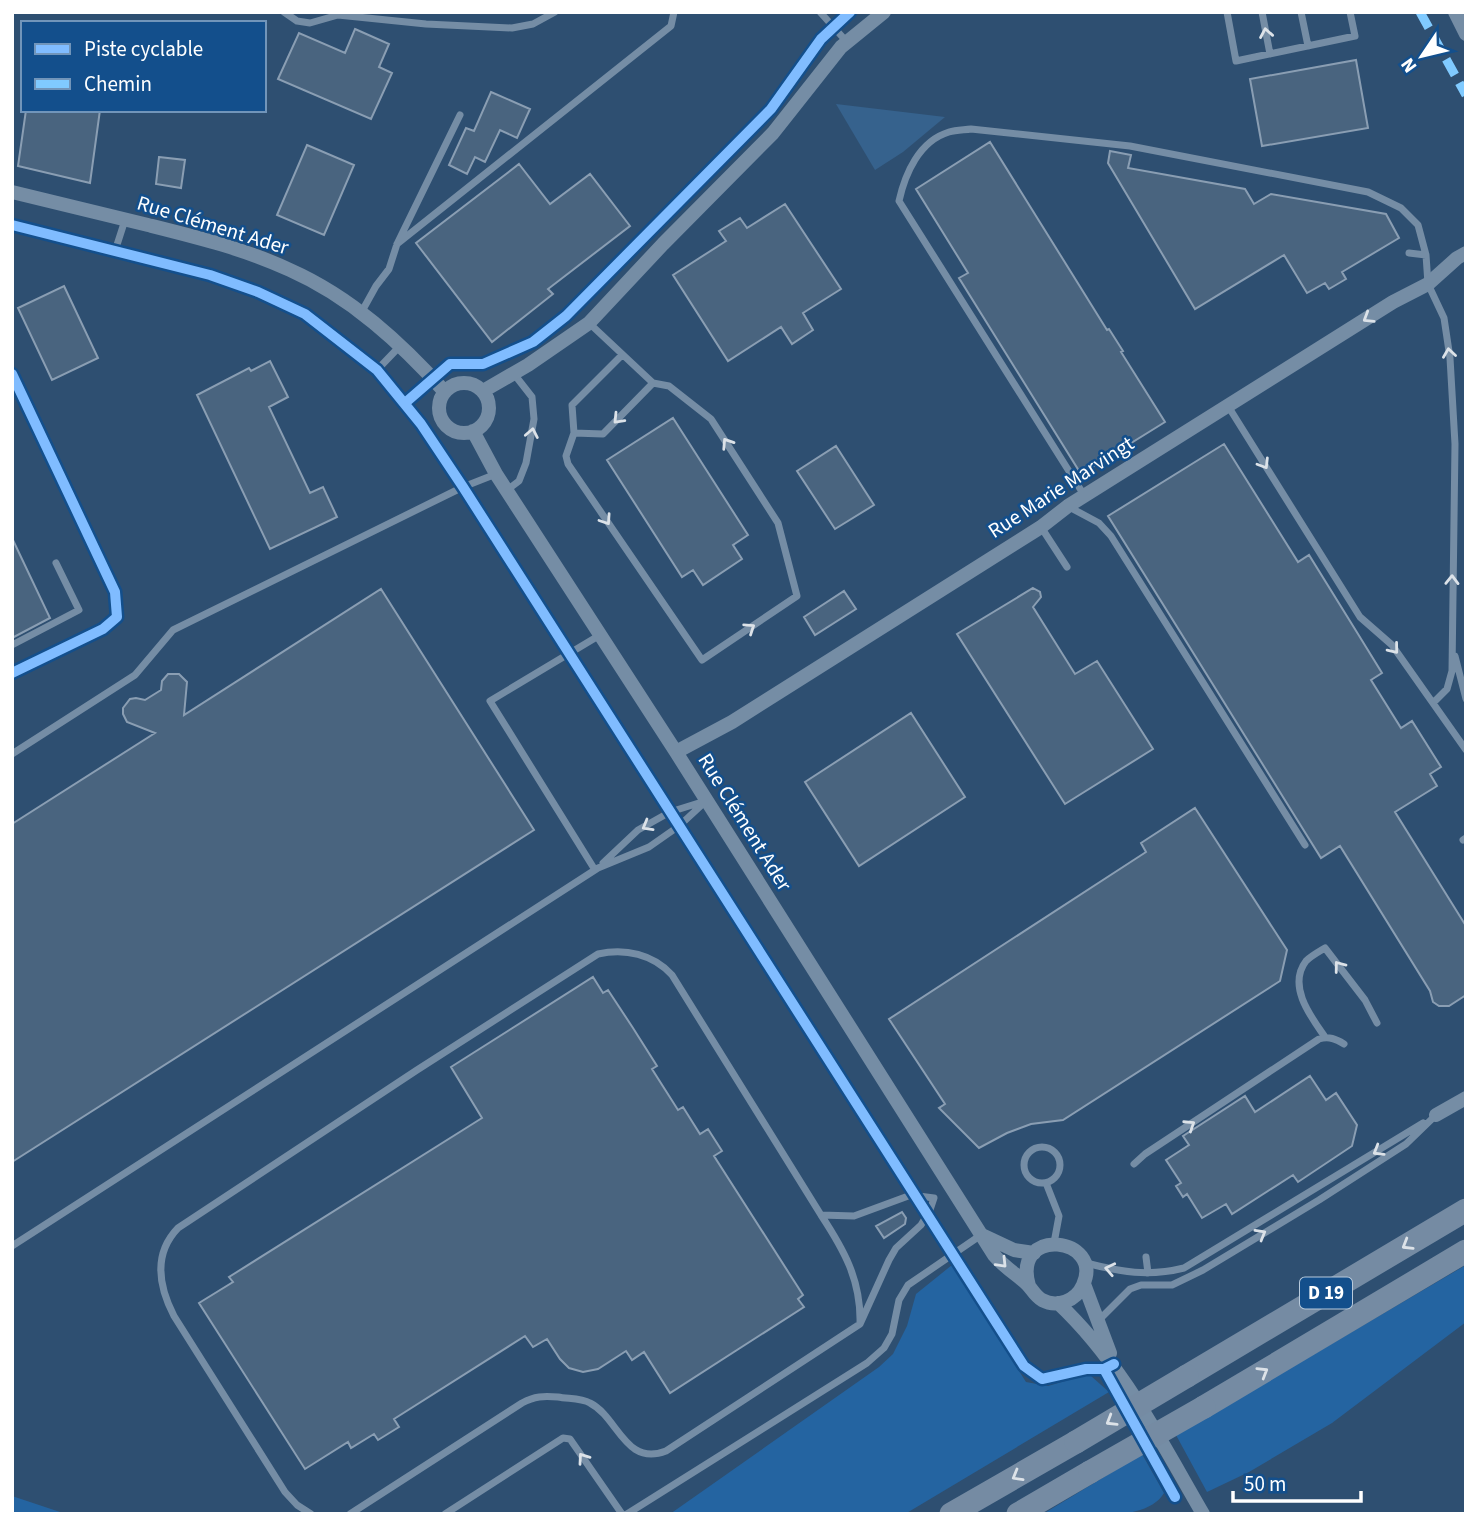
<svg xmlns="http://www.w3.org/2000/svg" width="1478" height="1526" font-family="'Source Sans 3',sans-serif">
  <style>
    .green { fill: #2464a1 }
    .water { fill: #36628d }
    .building { fill: #49647f; stroke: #8a9eb3; stroke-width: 2 }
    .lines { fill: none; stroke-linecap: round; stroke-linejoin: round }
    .service { stroke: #758da5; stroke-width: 7 }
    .minor { stroke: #758da5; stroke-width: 14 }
    .primary { stroke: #758ba3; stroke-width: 23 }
    .primary-bridge { stroke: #758ba3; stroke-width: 23 }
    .quiet { stroke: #80caff; stroke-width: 9; stroke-dasharray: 18 9; stroke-linecap: butt }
    .cycleway-casing { stroke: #134f8c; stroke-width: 15 }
    .cycleway { stroke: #80bcff; stroke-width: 10 }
    .oneway { stroke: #dce2e8 }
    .labels { text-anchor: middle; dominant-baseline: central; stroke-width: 5; stroke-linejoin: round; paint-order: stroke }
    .shield { fill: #134f8c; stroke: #b8cadc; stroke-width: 2 }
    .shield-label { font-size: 19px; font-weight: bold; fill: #fff }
    .street-label { font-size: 21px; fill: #fff; stroke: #134f8c }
  </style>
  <rect width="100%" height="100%" fill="#2e4f71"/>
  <path class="green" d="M952,1265l74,117 22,4 38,-11 5,1 18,16 -204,122h-235l209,-147 14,-13 14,-28 9,-32z
    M1466,1265v57l-134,101 -83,49 -42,20 -31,-57z
    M1142,1454l22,39c-18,31 -89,21 -121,21z
    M12,1496l54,18h-54z"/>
  <path class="water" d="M836,104l109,13 -42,35 -28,18z"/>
  <path class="building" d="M355,29l34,15 -10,23 13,6 -21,46 -93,-40 21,-46 46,20z
    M1356,60l12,68 -106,18 -12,-67z
    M491,92l39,17 -13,29 -17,-8 -15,32 -10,-5 -8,17 -18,-9 17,-37 8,3z
    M26,110h74l-10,73 -72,-17z
    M990,142l117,188 2,-1 14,22 -2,1 44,70 -84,52 -122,-196 9,-5 -52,-84z
    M307,145l47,20 -30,70 -47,-20z
    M1110,151l21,4 -3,13 117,21 9,15 17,-10 115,20 13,24 -57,34 4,7 -17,10 -4,-6 -18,10 -23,-38 -89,54 -87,-146z
    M159,157l26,3 -4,28 -25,-4z
    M519,164l31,40 40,-30 40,52 -82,63 5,5 -61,48 -76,-99z
    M785,204l56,85 -38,24 10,17 -21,14 -11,-17 -53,34 -55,-86 53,-34 -7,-10 21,-13 7,10z
    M64,286l34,72 -46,22 -34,-72z
    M270,361l18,36 -19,10 41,86 13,-6 14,30 -67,32 -73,-154 52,-27 2,3z
    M673,418l75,117 -15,10 9,14 -39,26 -10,-15 -11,7 -75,-117z
    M1224,444l74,118 11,-7 49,79 24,39 -11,7 30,48 11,-7 29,46 -11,7 7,12 -42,26 71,114v69l-17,11h-10l-6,-4 -3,-11 -90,-145 -19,12 -213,-342z
    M836,446l38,59 -39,24 -38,-58z
    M12,538l38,80 -38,20z
    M1033,588l7,4 1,5 -8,10 42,67 22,-13 56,88 -88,55 -108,-170z
    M381,589l153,241 -522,332v-338l143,-91 -28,-11 -4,-8v-6l7,-9 6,-1 9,2 16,-10 1,-9 6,-7h11l8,8 -3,33z
    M844,591l12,18 -41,26 -11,-18z
    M911,713l54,84 -106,69 -54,-84z
    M1195,808l92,142 -7,31 -217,139 -32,4 -24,9 -28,15 -40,-40 6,-4 -56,-85 257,-167 -5,-9z
    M593,977l10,16 5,-3 25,38 24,38 -5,3 26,41 5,-3 17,27 8,-5 14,22 -8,5 89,139 -5,4 6,8 -134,86 -26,-41 -12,8 -6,-9 -28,18 -15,3 -14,-4 -9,-9 -13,-20 -14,8 -8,-11 -131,83 5,8 -21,13 -4,-6 -23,14 -3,-6 -43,27 -106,-166 34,-21 -4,-5 253,-159 -31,-51z
    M1310,1076l16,24 10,-7 21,32 -5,21 -54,36 -5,-7 -61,39 -6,-10 -24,14 -15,-24 -4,3 -7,-11 5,-3 -15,-23 23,-15 -6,-9 62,-40 10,16z
    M902,1212l4,6 -1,6 -21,14 -8,-12z"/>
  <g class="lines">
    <path class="service" d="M284,12l13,9 13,2 28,-8 88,9 86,4 21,-4 22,-12
      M820,12l27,30
      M1227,12l9,49 119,-25 -5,-24
      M1262,12l8,42
      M1301,12l7,34
      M397,244l274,-218 3,-14
      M115,251l10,-31
      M1409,253l17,2
      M361,313l15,-27 13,-17 8,-25 63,-129
      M589,323l64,60 16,3 42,33 67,104 19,73 -95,64 -134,-196 -2,-8 8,-23 -2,-28 50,-50
      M377,370l23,-24
      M1228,406l132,211 32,28 74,105
      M574,433l29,1 50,-51
      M507,490l12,-9 7,-18 8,-44 -2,-22 -18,-23
      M1084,495l-185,-294c6,-27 20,-60 50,-69 7,-2 15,-2 22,-3l159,17 238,46 33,16 17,17 8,30 2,29 16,34 6,40 5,86 -3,227 -5,18 -14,14
      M1069,507l30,16 12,13 194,309
      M1041,527l26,40
      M12,645l67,-35 -23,-47
      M1455,656l11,43
      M12,754l123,-79 38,-45 290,-143 33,-13
      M1463,840l3,-2
      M603,863l35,-33 32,-18 32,-10
      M595,870l-105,-169 110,-66
      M1325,1037c-14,-20 -38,-51 -19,-76 5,-5 14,-10 19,-13l40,52 12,23
      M1024 1165a18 18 0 1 1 36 0a18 18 0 1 1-36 0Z
      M1134,1164l11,-10 174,-115c10,-3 17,0 25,5
      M1046,1183l13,33 -5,27
      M821,1215c23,35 40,65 39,108
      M12,1246l586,-378 51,-21 30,-21 27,-25
      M1146,1257l2,16
      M1086,1263c35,9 62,14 98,5l239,-145
      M1099,1320l31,-31 11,-4h31l31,-15 116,-70 87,-56 30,-29
      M311,1514l-14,-9 -12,-13 -111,-176c-15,-29 -21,-62 4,-88l239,-158 181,-116c27,-6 55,0 74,21l149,240 33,1 57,-21 23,3 -4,12 -9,15 -25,23 -7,12 -29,64 -194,127c-41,16 -48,-34 -76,-48 -9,-5 -22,-4 -32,-6 -15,-1 -23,-1 -36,6l-172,111
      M445,1514l118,-76 7,1 52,75
      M627,1514l240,-151 17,-15 8,-14 7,-34 9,-15 73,-50"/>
    <path class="minor" d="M1455,12l11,22
      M12,192c45,11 90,22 136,33 48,12 97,24 142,45 61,27 111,73 155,122
      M439 408a25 25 0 1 1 50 0a25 25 0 1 1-50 0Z
      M483,391l45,-26 61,-42 74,-79 110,-111 68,-86 43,-35
      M473,431l23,43 180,278 318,503c10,12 22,19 33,29 5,5 8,12 15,16 15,8 34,1 41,-15 22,-48 -72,-60 -54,1
      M676,752l56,-30 309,-195 27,-21 325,-204 35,-18 29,-26 9,-5
      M1436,1115l30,-17
      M982,1235l32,15 20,3
      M1084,1284l26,69
      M1058,1303c63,59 102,137 145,211"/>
    <path class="primary" d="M1187,1376l279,-166
      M1204,1407l262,-156
      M951,1514l125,-72
      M1018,1514l72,-42"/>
    <path class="primary-bridge" d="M1076,1442l111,-66
      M1090,1472l114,-65"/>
    <path class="quiet" d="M1420,12l46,83"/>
    <defs>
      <path id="cycleway" d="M12,225l198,50 48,17 47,22 72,56 44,54 42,63 561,879 18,13 44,-10h18l10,-5
        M12,374l103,218 2,25 -14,12 -91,44
        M405,403l45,-39h33l50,-22 33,-26 205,-207 50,-70 29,-27
        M1104,1369l71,128"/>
    </defs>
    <use href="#cycleway" class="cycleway-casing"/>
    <use href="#cycleway" class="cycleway"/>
  </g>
  <defs><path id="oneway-chevron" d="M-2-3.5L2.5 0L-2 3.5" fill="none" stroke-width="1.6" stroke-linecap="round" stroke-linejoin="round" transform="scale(1.75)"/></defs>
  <g class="oneway">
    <use href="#oneway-chevron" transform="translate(1266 33) rotate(-100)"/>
    <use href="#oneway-chevron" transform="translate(1368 318) rotate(148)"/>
    <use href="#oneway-chevron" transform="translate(1449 353) rotate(-98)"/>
    <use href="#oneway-chevron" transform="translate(618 419) rotate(134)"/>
    <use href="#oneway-chevron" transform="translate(532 433) rotate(-79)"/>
    <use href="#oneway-chevron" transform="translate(727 443) rotate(-123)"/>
    <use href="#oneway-chevron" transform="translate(1264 464) rotate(58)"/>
    <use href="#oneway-chevron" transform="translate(606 520) rotate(56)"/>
    <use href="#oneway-chevron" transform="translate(1452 580) rotate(-89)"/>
    <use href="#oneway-chevron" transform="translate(750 628) rotate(-34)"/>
    <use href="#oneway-chevron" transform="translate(1394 649) rotate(51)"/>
    <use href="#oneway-chevron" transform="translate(647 826) rotate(150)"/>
    <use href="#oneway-chevron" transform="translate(1339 966) rotate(-127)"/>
    <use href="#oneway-chevron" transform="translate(1190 1125) rotate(-33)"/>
    <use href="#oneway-chevron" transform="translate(1378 1151) rotate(149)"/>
    <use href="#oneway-chevron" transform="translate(1261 1234) rotate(-30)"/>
    <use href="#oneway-chevron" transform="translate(1407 1245) rotate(149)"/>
    <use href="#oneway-chevron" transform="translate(1002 1263) rotate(46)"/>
    <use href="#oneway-chevron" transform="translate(1110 1269) rotate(-168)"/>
    <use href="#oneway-chevron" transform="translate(1263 1372) rotate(-31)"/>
    <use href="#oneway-chevron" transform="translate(1111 1421) rotate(149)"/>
    <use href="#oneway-chevron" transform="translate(583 1458) rotate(-125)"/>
    <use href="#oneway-chevron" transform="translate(1017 1476) rotate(150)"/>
  </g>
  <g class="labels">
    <rect class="shield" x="1300" y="1277.5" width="52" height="31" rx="5"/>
    <g class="shield-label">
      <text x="1326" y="1293">D 19</text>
    </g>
    <g class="street-label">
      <text transform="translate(213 225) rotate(17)">Rue Clément Ader</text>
      <text transform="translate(1061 487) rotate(-33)">Rue Marie Marvingt</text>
      <text transform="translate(745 822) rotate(58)">Rue Clément Ader</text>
    </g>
  </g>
  <rect width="1478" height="1526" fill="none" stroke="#ffffff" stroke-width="28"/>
  <rect x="21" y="21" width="245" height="91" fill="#134f8c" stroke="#7195ba" stroke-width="2"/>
  <rect x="35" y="44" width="35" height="10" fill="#80bcff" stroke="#7195ba" stroke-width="2"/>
  <text x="84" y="56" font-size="21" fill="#ffffff">Piste cyclable</text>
  <rect x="35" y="79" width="35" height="10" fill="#80caff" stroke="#7195ba" stroke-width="2"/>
  <text x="84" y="91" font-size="21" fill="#ffffff">Chemin</text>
  <g transform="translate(1422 56) rotate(235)" stroke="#134f8c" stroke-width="5" paint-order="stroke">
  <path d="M0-5L12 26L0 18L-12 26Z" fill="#ffffff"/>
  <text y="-10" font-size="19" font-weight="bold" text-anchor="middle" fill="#ffffff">N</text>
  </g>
  <path d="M1233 1491v10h128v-10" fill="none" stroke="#ffffff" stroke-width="3.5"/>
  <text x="1244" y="1491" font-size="21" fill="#ffffff" stroke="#134f8c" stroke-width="5" paint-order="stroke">50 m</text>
</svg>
